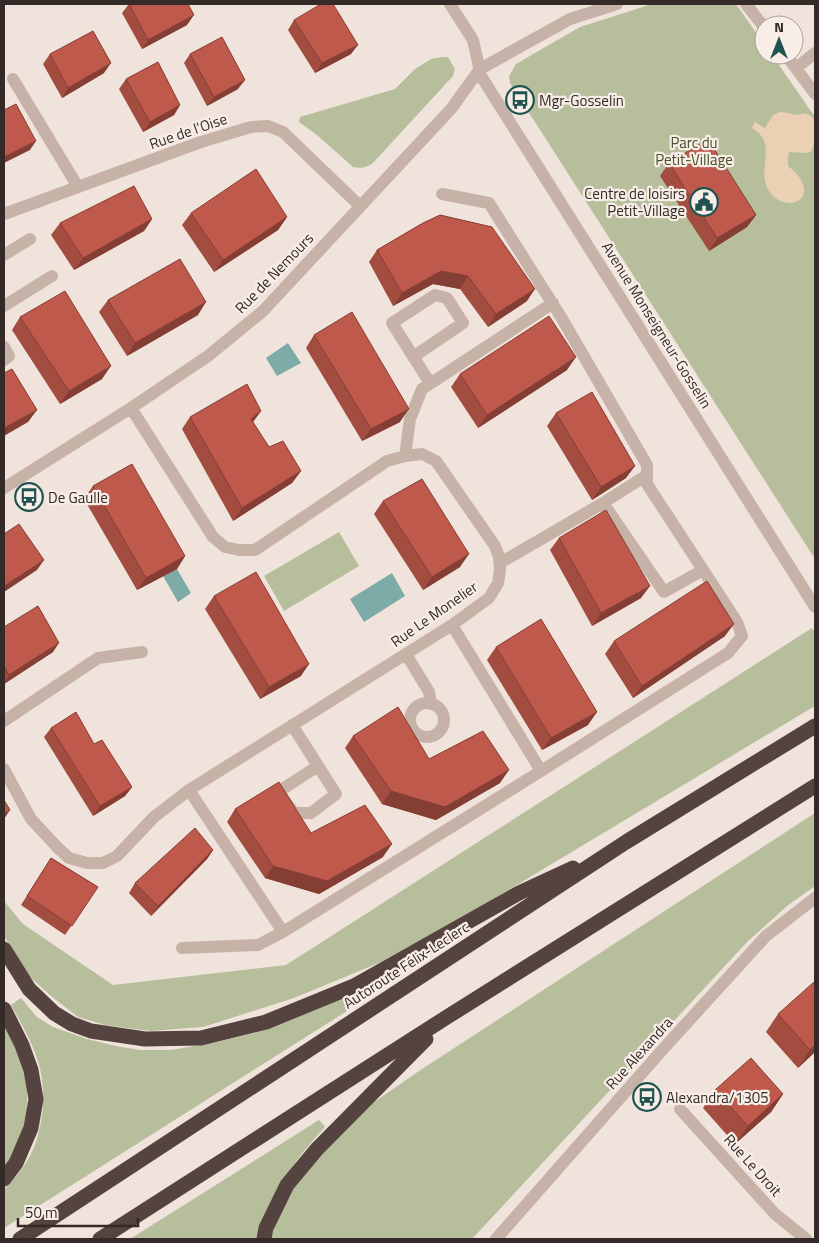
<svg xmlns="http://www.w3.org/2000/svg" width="819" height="1243" font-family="'Titillium Web',sans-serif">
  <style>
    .green { fill: #b6be9c }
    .sand { fill: #ead1b3 }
    .water { fill: #7caba8 }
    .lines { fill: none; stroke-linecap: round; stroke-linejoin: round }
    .minor { stroke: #c7b2a8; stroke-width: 12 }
    .highway { stroke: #55433f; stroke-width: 15 }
    .wall { fill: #a34d40 }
    .shaded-wall { fill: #853e34 }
    .building { fill: #be594b; stroke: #853e34 }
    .labels { text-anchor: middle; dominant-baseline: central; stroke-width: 4.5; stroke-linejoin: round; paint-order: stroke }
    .poi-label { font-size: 15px; fill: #342a27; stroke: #f8eee7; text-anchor: start }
    .street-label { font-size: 15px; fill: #342a27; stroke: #f8eee7 }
    .park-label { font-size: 15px; fill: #48512d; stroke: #f8eee7 }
  </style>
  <rect width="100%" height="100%" fill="#f0e3db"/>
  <path class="green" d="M652,4h84l28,40v11h8l43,62v442l-305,-476 -1,-7 7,-12 64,-37z
    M442,57h6l7,12 -2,7 -70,76c-10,11 -14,18 -30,15l-36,-32 -18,-13 1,-5 95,-28 20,-20 16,-10z
    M339,532l20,34 -75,45 -20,-35z
    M812,628l3,5v73l-355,213 -79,43 -87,36 -91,29 -52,4 -46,-6 -27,-8 -27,-21 -22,-20 -25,-40v-35l19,23 90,61 173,-20z
    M815,813v73l-28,20 -39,35 -276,298h-201l5,-17 16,-31 22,-32 43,-45 62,-43z
    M21,998l16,19 16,10 34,12 29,7 24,4h31l46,-8 38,-9 88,-35 4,13 -343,217v-38c9,-10 19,-21 26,-34 14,-27 17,-66 8,-95 -6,-19 -17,-38 -27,-56z
    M4,1023l9,15 15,43 -2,43 -12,32 -10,14z
    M319,1120l6,7c-19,21 -36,41 -48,66 -8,14 -13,31 -19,46h-128z"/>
  <path class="sand" d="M780,112c5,0 8,1 12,2 13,3 11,-6 23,6v20l-3,11 -6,2 -17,-1 -1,7v7c5,4 13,11 15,18 6,20 -17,24 -29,13 -24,-23 8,-52 -22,-69l3,-6 10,6 8,-13z"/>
  <path class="water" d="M288,343l13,20 -24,13 -11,-18z
    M177,569l14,24 -13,9 -15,-26z
    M392,573l13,23 -41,26 -14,-23z"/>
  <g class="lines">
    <path class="minor" d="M450,4l23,36 8,36 334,531
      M746,4l18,23
      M786,55l29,39
      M796,68l19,-15
      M13,79l65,108
      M4,214l197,-72 50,-15 17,-1 15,6 77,74
      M4,255l26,-16
      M4,306l48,-30
      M4,347l5,9 -5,4
      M413,357l50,-34 -16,-25 -12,-3 -43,28 38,60
      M405,456l5,-37 12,-30 131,-86
      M4,488l127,-80 77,-52 55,-45 188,-202 29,-40 90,-50 47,-15
      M603,503l44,-28
      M500,563l103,-60 61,89 39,-22
      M452,625l89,146
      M406,654l23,38 2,12
      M410 720a17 17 0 1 1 34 0a17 17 0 1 1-34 0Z
      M4,721l94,-63 44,-6
      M292,725l44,69 -25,19h-17l-16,-21 40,-26
      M4,769l27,50 27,29 11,10 18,5h16l14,-7 37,-39 35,-27 263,-165 37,-27 9,-15 2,-13 -1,-13 -4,-11 -59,-85 -14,-7 -17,2 -18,5 -132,89h-16l-14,-3 -12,-10 -82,-129
      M189,790l94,142 258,-161 187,-118 14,-17 -5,-14 -90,-138v-19l-86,-148 -72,-114 -47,-9
      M182,948l76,-3 25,-13
      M680,1109l95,105 31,25
      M496,1239l168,-191 102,-112 49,-38"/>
    <path class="highway" d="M4,949l25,40 25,24 18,11 19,7 54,8 56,-1 65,-16 88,-36 165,-93 54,-25
      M4,1009l18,36 9,25 5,29 -5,29 -15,35 -12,16
      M20,1239l606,-397 189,-116
      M100,1239l347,-222 368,-231
      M264,1239l2,-11 21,-43 30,-36 109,-110"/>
  </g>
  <path class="wall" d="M129,4l58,21 -45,24 -20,-36z
    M294,20l57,34 -36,19 -27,-43z
    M50,54l54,19 -42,25 -19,-34z
    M190,54l48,35 -31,17 -23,-43z
    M126,79l54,26 -6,10 -31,17 -24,-43z
    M669,163l87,52 -9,12 -38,24 -49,-75z
    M191,213l96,4 -9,13 -64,42 -32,-47z
    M152,219l-8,12 -70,39 -23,-35 9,-12z
    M423,223l104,78 -39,26 -28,-38 -27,-5 -40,22 -24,-44 8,-12z
    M108,300l90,15 -71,41 -28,-44z
    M20,317l82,62 -42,25 -48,-74z
    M314,335l86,87 -38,19 -56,-93z
    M567,370l-89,58 -27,-41 9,-13z
    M261,411l-8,11 16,25 32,24 -9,12 -59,38 -51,-92 8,-12z
    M556,413l70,65 -34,22 -45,-74z
    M93,486l92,70 -8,13 -40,21 -53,-91z
    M383,501l77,66 -37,23 -49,-76z
    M559,538l82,60 -49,28 -42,-76z
    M214,596l87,80 -41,23 -55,-90z
    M4,627l49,25 -49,32z
    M725,636l-92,62 -28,-44 9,-13z
    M496,647l92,78 -46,25 -55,-90z
    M51,728l43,16 38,43 -7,9 -32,20 -49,-79z
    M353,736l76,23 71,24 -64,37 -54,-16 -37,-56z
    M235,809l76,24 72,24 -64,37 -54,-16 -38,-56z
    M213,850l-6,9 -56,57 -22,-23 6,-10z
    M51,858l47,29 -33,48 -44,-30z
    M778,1014l37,38 -17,16 -32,-36z
    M715,1090l68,4 -12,18 -36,32 -32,-36z"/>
  <path class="shaded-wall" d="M194,15l-7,10 -45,24 6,-9z
    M358,45l-7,9 -36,19 7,-10z
    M111,63l-7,10 -42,25 6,-10z
    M245,80l-7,9 -31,17 7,-9z
    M180,105l-6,10 -31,17 7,-10z
    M36,141l-6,9 -26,13v-6z
    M756,215l-9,12 -38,24 8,-13z
    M287,217l-9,13 -64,42 9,-12z
    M152,219l-8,12 -70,39 9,-12z
    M441,271l27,5 -8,13 -27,-5 -40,22 9,-13z
    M535,289l-8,12 -39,26 8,-13z
    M206,302l-8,13 -71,41 8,-13z
    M576,357l-9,13 -89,58 9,-13z
    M111,366l-9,13 -42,25 9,-13z
    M409,409l-9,13 -38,19 9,-12z
    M37,410l-9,12 -24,14v-8z
    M261,411l-9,12 -1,-4z
    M635,466l-9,12 -34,22 9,-13z
    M301,471l-9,12 -59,38 9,-13z
    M469,554l-9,13 -37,23 9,-13z
    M185,556l-8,13 -40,21 9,-12z
    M44,560l-7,10 -33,22v-6z
    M650,586l-9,12 -49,28 9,-13z
    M734,624l-9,12 -92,62 9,-12z
    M59,643l-6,9 -49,32 5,-9z
    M309,664l-8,12 -41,23 9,-12z
    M597,712l-9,13 -46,25 9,-12z
    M509,770l-9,13 -64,37 -54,-16 9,-13z
    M132,787l-7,9 -32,20 7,-10z
    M10,810l-6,9v-5z
    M392,844l-9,13 -64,37 -54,-16 8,-12z
    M213,850l-6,9 -56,57 7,-10z
    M815,1045v7l-17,16 12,-18z
    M783,1094l-12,18 -36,32 13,-18z"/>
  <path class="building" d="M129,4h59l6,11 -46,25z
    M321,4h12l25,41 -36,18 -28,-43z
    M93,31l18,32 -43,25 -18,-34z
    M222,37l23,43 -31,17 -24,-43z
    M158,62l22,43 -30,17 -24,-43z
    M16,104l20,37 -32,16v-47z
    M708,139l48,76 -39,23 -48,-75z
    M256,169l31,48 -64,43 -32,-47z
    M134,186l18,33 -69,39 -23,-35z
    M440,215l52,12 43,62 -39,25 -28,-38 -27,-5 -39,22 -25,-43 46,-27z
    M180,259l26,43 -71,41 -27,-43z
    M65,291l46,75 -42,25 -49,-74z
    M352,312l57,97 -38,20 -57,-94z
    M549,316l27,41 -89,58 -27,-41z
    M12,369l25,41 -33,18v-55z
    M247,384l14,27 -10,8 18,28 14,-6 18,30 -59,37 -52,-91z
    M592,392l43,74 -34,21 -45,-74z
    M132,464l53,92 -39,22 -53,-92z
    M422,479l47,75 -37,23 -49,-76z
    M606,510l44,76 -49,27 -42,-75z
    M19,524l25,36 -40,26v-52z
    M256,572l53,92 -40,23 -55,-91z
    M707,581l27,43 -92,62 -28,-45z
    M38,606l21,37 -50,32 -5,-9v-39z
    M541,619l56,93 -46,26 -55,-91z
    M398,707l31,52 54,-28 26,39 -64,37 -54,-16 -38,-55z
    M76,712l18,32 8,-4 30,47 -32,19 -49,-78z
    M279,782l32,51 54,-28 27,39 -65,37 -54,-15 -38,-57z
    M4,800l6,10 -6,4z
    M195,828l18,22 -55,56 -23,-23z
    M51,858l47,29 -26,39 -45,-30z
    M814,982l1,1v62l-5,5 -32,-36z
    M751,1058l32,36 -35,32 -33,-36z"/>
  <defs>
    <symbol id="bus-ring" viewBox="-11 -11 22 22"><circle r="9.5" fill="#f8eee7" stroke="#205350" stroke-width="1.5"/><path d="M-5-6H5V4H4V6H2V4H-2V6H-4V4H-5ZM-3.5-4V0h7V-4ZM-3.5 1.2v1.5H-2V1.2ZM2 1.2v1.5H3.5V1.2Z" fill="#205350"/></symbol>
    <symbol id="civic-ring" viewBox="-11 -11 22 22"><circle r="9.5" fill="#f8eee7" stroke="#205350" stroke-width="1.5"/><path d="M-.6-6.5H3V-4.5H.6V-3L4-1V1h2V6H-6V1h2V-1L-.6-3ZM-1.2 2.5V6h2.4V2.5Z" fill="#205350"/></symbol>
  </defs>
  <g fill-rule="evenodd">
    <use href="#bus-ring" x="504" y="84" width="32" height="32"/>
    <use href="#civic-ring" x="688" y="186" width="32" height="32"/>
    <use href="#bus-ring" x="13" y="481" width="32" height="32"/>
    <use href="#bus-ring" x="631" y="1081" width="32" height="32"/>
  </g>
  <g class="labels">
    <g class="poi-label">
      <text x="539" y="100">Mgr-Gosselin</text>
      <text x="685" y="193" text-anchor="end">Centre de loisirs<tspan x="685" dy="17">Petit-Village</tspan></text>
      <text x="48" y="497">De Gaulle</text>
      <text x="666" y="1097">Alexandra/1305</text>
    </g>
    <g class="street-label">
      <text transform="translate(188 131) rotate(-19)">Rue de l'Oise</text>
      <text transform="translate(274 273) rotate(-46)">Rue de Nemours</text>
      <text transform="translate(657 325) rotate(58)">Avenue Monseigneur-Gosselin</text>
      <text transform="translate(434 614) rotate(-35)">Rue Le Monelier</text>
      <text transform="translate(406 965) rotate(-33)">Autoroute Félix-Leclerc</text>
      <text transform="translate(639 1053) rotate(-48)">Rue Alexandra</text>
      <text transform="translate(753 1165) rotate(48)">Rue Le Droit</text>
    </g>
    <g class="park-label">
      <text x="694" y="142">Parc du<tspan x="694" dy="17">Petit-Village</tspan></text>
    </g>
  </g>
  <rect width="819" height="1243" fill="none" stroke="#342a27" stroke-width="10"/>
  <g transform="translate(779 40)"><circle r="24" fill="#f8eee7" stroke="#aaa09a"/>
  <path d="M0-4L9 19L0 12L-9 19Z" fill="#205350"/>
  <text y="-8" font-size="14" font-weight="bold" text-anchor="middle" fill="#342a27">N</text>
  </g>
  <path d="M18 1218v8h120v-8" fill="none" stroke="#342a27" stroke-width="2.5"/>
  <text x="25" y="1218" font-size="15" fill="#342a27" stroke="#f8eee7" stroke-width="4" paint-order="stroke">50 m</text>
</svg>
